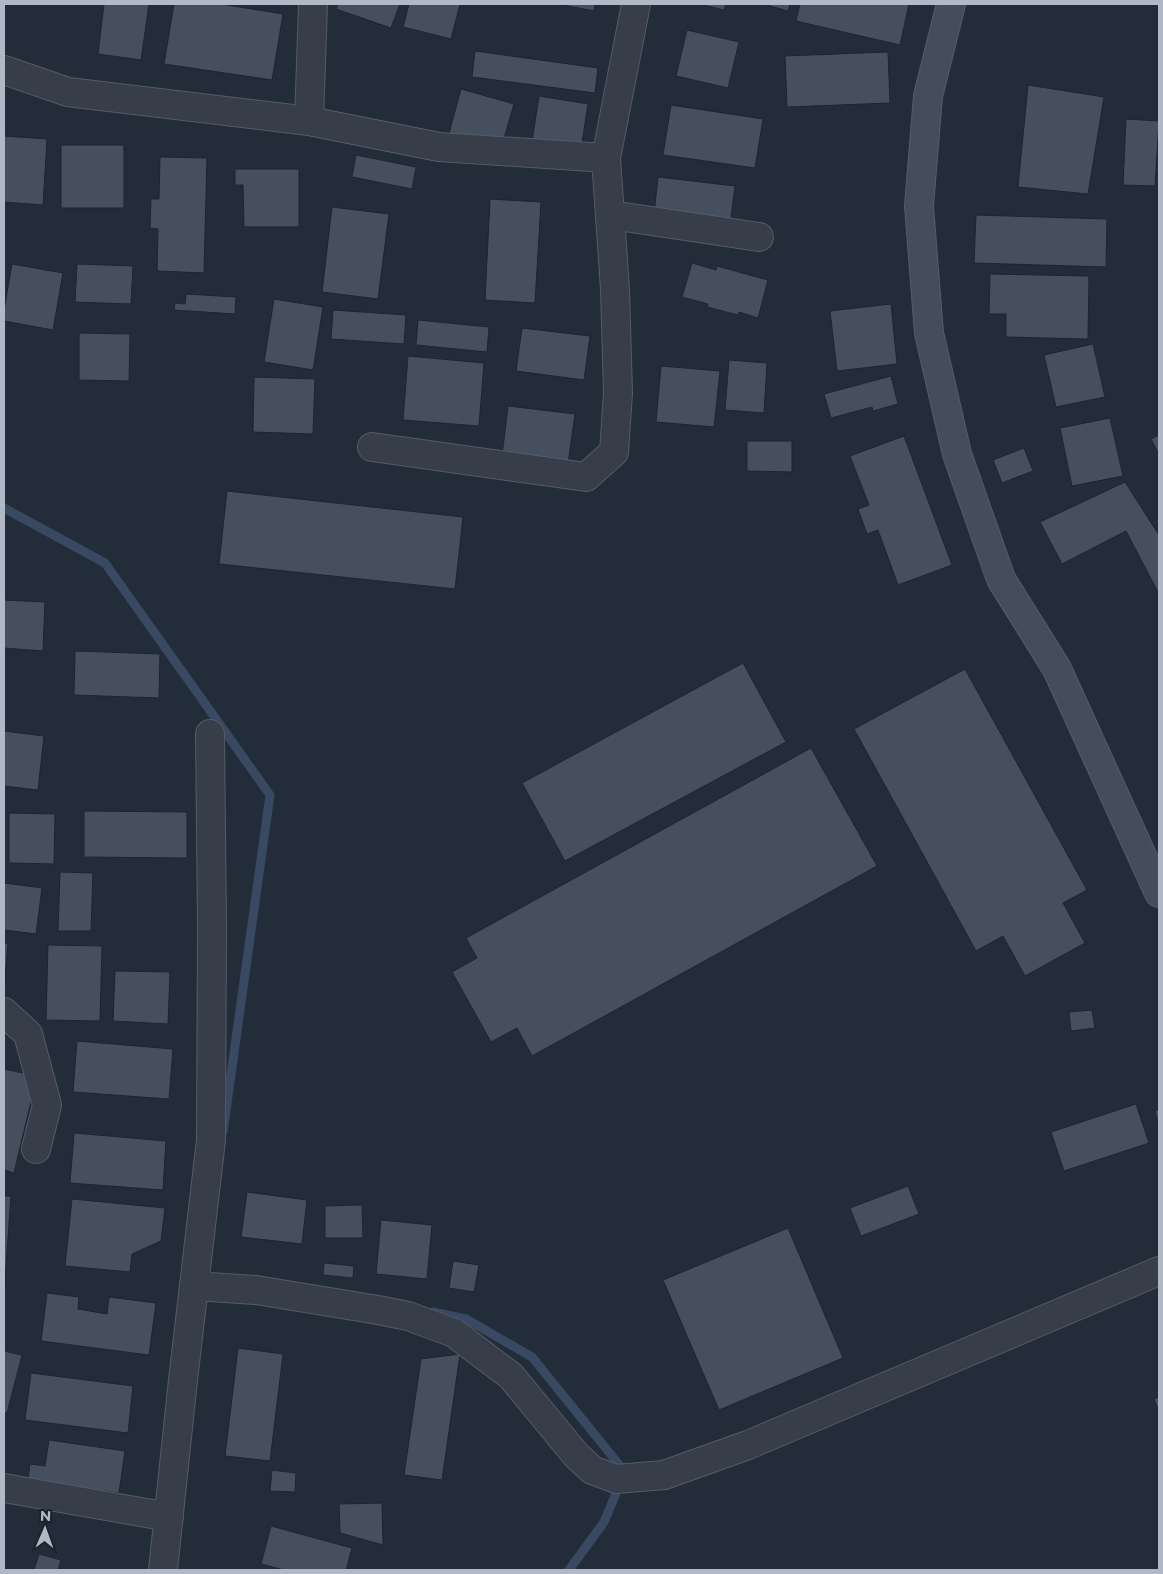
<svg xmlns="http://www.w3.org/2000/svg" width="1163" height="1574" font-family="Montserrat,sans-serif">
  <style>
    .lines { fill: none; stroke-linecap: round; stroke-linejoin: round }
    .stream { stroke: #394962; stroke-width: 9 }
    .building { fill: #454f5e; stroke: #1e2531 }
    .minor-casing { stroke: #555c68; stroke-width: 30 }
    .secondary-casing { stroke: #555c68; stroke-width: 30 }
    .minor { stroke: #373e4a; stroke-width: 28 }
    .secondary { stroke: #454d5d; stroke-width: 28 }
  </style>
  <rect width="100%" height="100%" fill="#232c39"/>
  <g class="lines">
    <path class="stream" d="M4,508l101,55 165,232 -47,337
      M433,1312l33,7 66,38 93,115 -21,50 -35,48"/>
  </g>
  <path class="building" d="M104,4h45l-8,56 -43,-6z
    M174,4h47l62,10 -11,66 -108,-16z
    M338,4h62l-9,24 -55,-19z
    M409,4h51l-9,35 -48,-12z
    M558,4h37l-1,7z
    M700,4h26l-2,6z
    M763,4h27l-2,7z
    M800,4h109l-9,41 -104,-24z
    M687,30l52,12 -11,46 -52,-12z
    M475,51l123,17 -3,25 -123,-16z
    M888,52l2,51 -103,4 -2,-51z
    M1028,85l76,12 -16,97 -70,-7z
    M461,89l53,15 -14,48 -52,-15z
    M539,96l49,8 -8,52 -49,-8z
    M671,105l92,14 -8,49 -92,-13z
    M1126,119l33,2 -4,65 -32,-1z
    M4,136l43,3 -4,66 -39,-3z
    M61,145h63v63h-63z
    M356,155l60,12 -4,22 -60,-12z
    M160,157l47,1 -3,115 -47,-2 1,-42 -8,-1 1,-29h8z
    M235,169h64v58h-55l-1,-42h-8z
    M658,177l77,9 -6,47 -76,-9z
    M490,199l51,3 -6,101 -50,-3z
    M332,207l57,7 -11,85 -56,-7z
    M976,215l131,4 -1,48 -132,-4z
    M692,263l24,7 1,-4 51,14 -10,38 -19,-6 -1,3 -31,-8 1,-3 -26,-7z
    M12,264l51,9 -10,57 -49,-9v-11z
    M77,264l56,2 -2,38 -56,-2z
    M990,274l99,2 -1,63 -82,-2v-23h-17z
    M186,294l50,3 -1,17 -61,-4 1,-7 10,1z
    M274,299l49,8 -10,63 -49,-8z
    M891,304l6,60 -60,7 -7,-60z
    M333,310l73,5 -2,29 -73,-5z
    M418,320l71,7 -2,25 -71,-7z
    M522,328l68,8 -6,44 -68,-9z
    M79,333l51,1 -1,47 -50,-1z
    M1093,344l12,53 -49,10 -12,-52z
    M408,356l76,7 -5,63 -76,-6z
    M729,360l38,3 -3,50 -39,-3z
    M661,366l59,5 -6,56 -58,-5z
    M891,376l7,28 -25,7 -1,-4 -41,11 -7,-24z
    M254,377l61,2 -2,55 -60,-2z
    M508,406l67,8 -7,50 -66,-8z
    M1110,418l13,58 -51,10 -12,-58z
    M1159,435v19l-8,-15z
    M904,436l48,129 -54,20 -20,-55 -11,4 -9,-25 11,-4 -19,-49z
    M747,441h45v31l-45,-1z
    M1024,448l9,23 -31,12 -9,-23z
    M1125,482l34,53v59l-33,-63 -64,33 -22,-42z
    M227,491l236,26 -8,72 -236,-25z
    M4,600l41,2 -2,49 -39,-3z
    M75,651l85,3 -1,44 -85,-3z
    M743,663l43,79 -221,119 -43,-78z
    M965,669l122,221 -24,13 22,40 -60,33 -22,-40 -27,15 -122,-222z
    M4,731l40,5 -6,54 -34,-4z
    M811,748l66,118 -345,190 -15,-28 -26,14 -39,-70 25,-14 -11,-20z
    M84,811l103,1v46l-103,-1z
    M9,813l46,1 -1,50 -45,-1z
    M60,872l33,1 -2,58h-33z
    M4,883l38,5 -6,46 -32,-4z
    M4,943h4l-4,46z
    M48,945l54,1 -2,75 -54,-1z
    M115,971l55,1 -2,52 -55,-3z
    M1092,1010l3,18 -24,3 -2,-19z
    M77,1041l96,8 -4,50 -96,-7z
    M4,1069l33,7 -23,97 -10,-3z
    M1136,1104l13,39 -85,28 -13,-39z
    M1159,1110v15l-4,-14z
    M74,1133l92,8 -3,49 -93,-7z
    M908,1186l11,28 -58,22 -11,-28z
    M247,1192l60,8 -5,44 -61,-7z
    M4,1196h7l-7,98z
    M72,1199l93,9 -4,33 -29,13 -2,18 -65,-6z
    M362,1205l1,33h-38v-32z
    M381,1220l51,5 -5,54 -51,-5z
    M788,1228l55,130 -124,52 -56,-130z
    M453,1261l26,4 -5,27 -25,-4z
    M324,1263l30,3 -1,12 -30,-3z
    M47,1293l32,4 -1,12 29,5 2,-17 47,6 -7,52 -108,-14z
    M238,1348l45,6 -13,107 -45,-5z
    M4,1351l18,4 -15,58h-3z
    M460,1354l-18,126 -38,-5 17,-116z
    M31,1373l102,13 -5,47 -103,-13z
    M1159,1397v14l-5,-12z
    M49,1440l76,11 -6,42 -91,-13 2,-16 15,2z
    M272,1470l24,3 -1,19 -25,-1z
    M382,1503l1,42 -43,-12 -1,-29z
    M271,1526l81,22 -6,22h-62l-23,-6z
    M39,1554l22,6 -3,10h-24z"/>
  <g class="lines">
    <defs>
      <path id="minor" d="M4,70l64,22 241,29 130,26 167,11
        M309,121l4,-117
        M611,215l148,22
        M372,447l214,30 28,-25 4,-59 -3,-104 -9,-131 30,-154
        M4,1012l24,22 19,71 -11,44
        M194,1286l62,4 122,20 30,6 46,17 57,43 65,79 16,15 24,9 48,-4 84,-30 411,-174
        M4,1488l165,29
        M163,1570l20,-190 28,-240 1,-214 -2,-192"/>
      <path id="secondary" d="M951,4l-23,92 -9,110 10,127 28,121 44,125 56,90 102,224"/>
    </defs>
    <use href="#minor" class="minor-casing"/>
    <use href="#secondary" class="secondary-casing"/>
    <use href="#minor" class="minor"/>
    <use href="#secondary" class="secondary"/>
  </g>
  <rect width="1163" height="1574" fill="none" stroke="#b2b9c6" stroke-width="10"/>
  <g transform="translate(45 1529) rotate(2)" stroke="#1c232f" stroke-width="4" paint-order="stroke">
  <path d="M0-4L9 19L0 12L-9 19Z" fill="#b2b9c6"/>
  <text y="-8" font-size="14" font-weight="bold" text-anchor="middle" fill="#b2b9c6">N</text>
  </g>
</svg>
